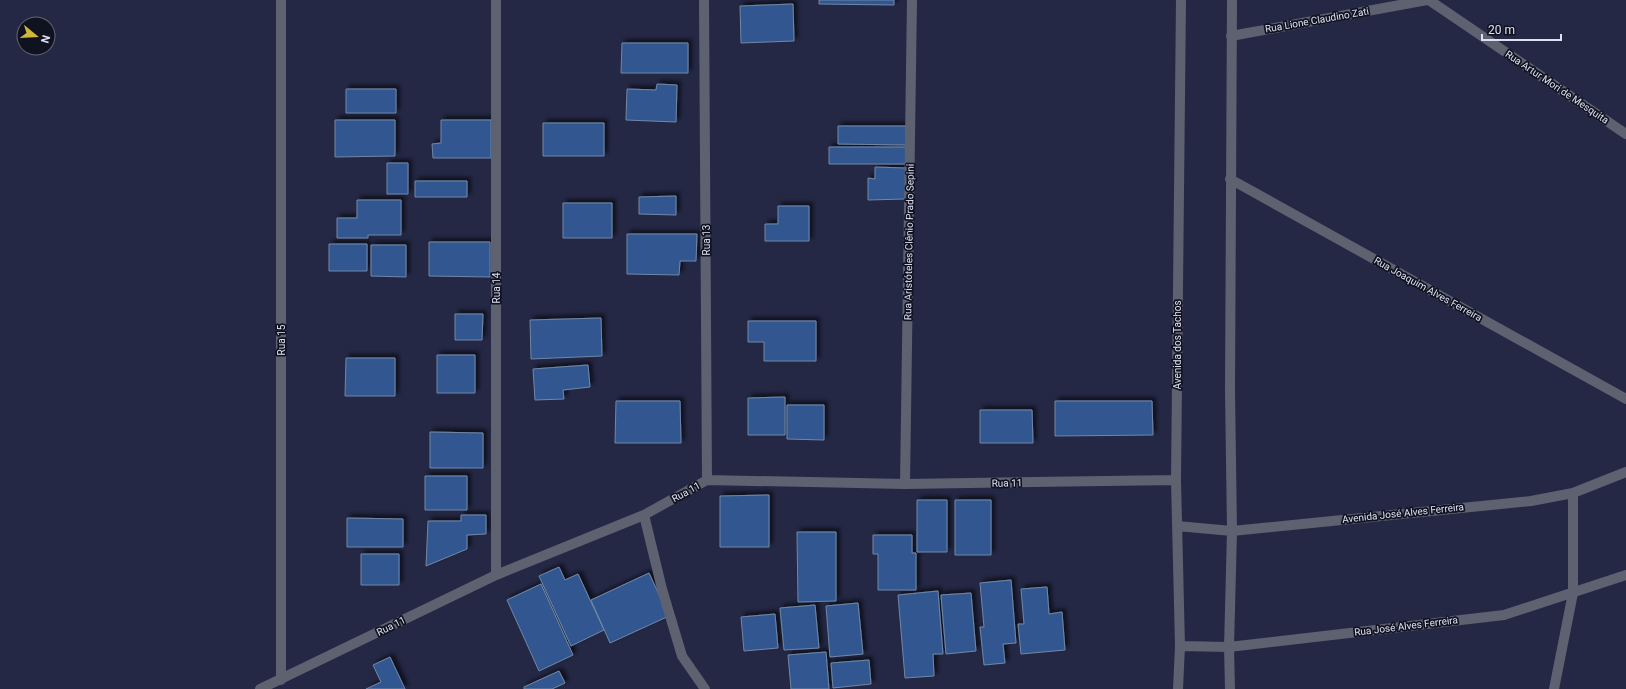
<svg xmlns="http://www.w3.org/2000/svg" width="1626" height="689" font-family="Roboto,sans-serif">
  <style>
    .building { fill: #305790; stroke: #7187a7; filter: url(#shadow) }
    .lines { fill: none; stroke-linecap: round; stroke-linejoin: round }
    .minor { stroke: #5e6170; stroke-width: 10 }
    .labels { text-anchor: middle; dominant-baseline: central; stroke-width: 3.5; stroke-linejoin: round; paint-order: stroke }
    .street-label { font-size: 10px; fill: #dde1f4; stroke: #10121f }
  </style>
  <defs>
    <filter id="shadow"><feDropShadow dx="3.5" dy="-3.5" stdDeviation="2" flood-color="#0009"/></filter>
  </defs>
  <rect width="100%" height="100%" fill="#242845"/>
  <path class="building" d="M819,0h75v5l-75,-1z
    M793,4l1,37 -53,2 -1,-37z
    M622,43h66v30h-67z
    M657,84l20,1 -1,37 -50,-2 1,-31 29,1z
    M346,89h50v24h-50z
    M335,120h60v36l-60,1z
    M441,120h50v38h-58l-1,-14 9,-1z
    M543,123h61v33h-61z
    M838,126h68v19l-68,-1z
    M829,147h78v17h-78z
    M387,163h21v31h-21z
    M875,167l31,1 -1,31 -37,1v-22l7,1z
    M415,181h52v16h-52z
    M676,196v19l-37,-1v-17z
    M357,200h44v35h-33v3h-31v-20h20z
    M563,203h49v35h-49z
    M778,206h31v35h-44v-17h13z
    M627,234h70l-1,27h-16l-1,14 -52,-1z
    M429,242h61v35l-61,-1z
    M329,244h38v27h-38z
    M371,245h35v32l-35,-1z
    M455,314h28l-1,26h-27z
    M601,318l1,38 -71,3 -1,-39z
    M748,321h68v40h-52v-19h-16z
    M437,355h38v38h-38z
    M346,358h49v38h-50z
    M588,365l2,22 -27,3 1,9 -29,1 -2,-31z
    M785,397v38h-37v-37z
    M616,401h64l1,42h-66z
    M1055,401h97l1,34 -98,1z
    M787,405h37v35l-37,-1z
    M980,410h52l1,33h-53z
    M430,432l53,1v35h-53z
    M425,476h42v34h-42z
    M769,495v52h-49v-51z
    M917,500h30v52h-30z
    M955,500h36v55h-36z
    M461,515h25v19l-19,1v14l-41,17 2,-45h33z
    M347,518l56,1v28h-56z
    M797,532h39v69l-38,1z
    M873,535h39v18h4v37h-38v-36h-5z
    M361,554h38v31h-38z
    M559,567l6,13 13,-6 26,56 -33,16 -32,-70z
    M649,573l20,43 -59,27 -19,-43z
    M1011,580l5,63 -13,1 2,19 -21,2 -4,-38h4l-4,-44z
    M541,584l32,71 -34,16 -32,-71z
    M1047,587l2,27 13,-2 3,38 -44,4 -3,-30h6l-3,-35z
    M938,591l5,63h-10l1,22 -29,2 -7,-83z
    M971,593l5,58 -30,3 -5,-59z
    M858,603l5,51 -33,3 -4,-51z
    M815,605l4,43 -35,2 -4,-42z
    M775,614l3,34 -34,3 -3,-34z
    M826,652l3,37h-38l-3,-34z
    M390,657l15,32h-39l15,-7 -8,-17z
    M869,660l2,24 -38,4 -2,-25z
    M559,671l6,12 -13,6h-28v-2z"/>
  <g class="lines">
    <path class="minor" d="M496,0v575
      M704,0l3,480
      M1429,0l197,134
      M1231,36l196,-36
      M1230,179l396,220
      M905,484l7,-484
      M644,515l18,74 20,67 23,33
      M1177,526l55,5 299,-30 42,-8 53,-21
      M1180,646l49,1 275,-32 122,-40
      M281,680v-680
      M260,689l236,-114 148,-60 63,-35 198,4 271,-4
      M1178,689l2,-43 -4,-166 5,-480
      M1230,689l-1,-42 3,-116 -2,-141 2,-390
      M1554,689l19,-96v-100"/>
  </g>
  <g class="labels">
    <g class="street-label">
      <text transform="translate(1317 20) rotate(-10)">Rua Lione Claudino Zati</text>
      <text transform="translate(1557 87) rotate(34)">Rua Artur Mori de Mesquita</text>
      <text transform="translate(706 240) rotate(-90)">Rua 13</text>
      <text transform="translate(909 242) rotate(-89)">Rua Aristóteles Clênio Prado Sepini</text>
      <text transform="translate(496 288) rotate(-90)">Rua 14</text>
      <text transform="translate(1428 289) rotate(29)">Rua Joaquim Alves Ferreira</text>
      <text transform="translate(281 340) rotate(-90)">Rua 15</text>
      <text transform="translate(1177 345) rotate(-90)">Avenida dos Tachos</text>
      <text transform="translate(1007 483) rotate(-1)">Rua 11</text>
      <text transform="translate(686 492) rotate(-29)">Rua 11</text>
      <text transform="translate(1403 513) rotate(-6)">Avenida José Alves Ferreira</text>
      <text transform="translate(391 626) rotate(-26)">Rua 11</text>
      <text transform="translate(1406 626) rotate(-7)">Rua José Alves Ferreira</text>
    </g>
  </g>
  <g transform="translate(36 36) rotate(108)"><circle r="19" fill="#10121f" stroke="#626574"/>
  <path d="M0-3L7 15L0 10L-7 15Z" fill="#d1b736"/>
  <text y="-6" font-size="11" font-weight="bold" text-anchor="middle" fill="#dde1f4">N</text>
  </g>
  <path d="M1482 34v6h79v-6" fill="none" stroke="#dde1f4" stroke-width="2"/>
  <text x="1488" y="34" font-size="12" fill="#dde1f4" stroke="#10121f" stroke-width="3" paint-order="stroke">20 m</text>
</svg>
